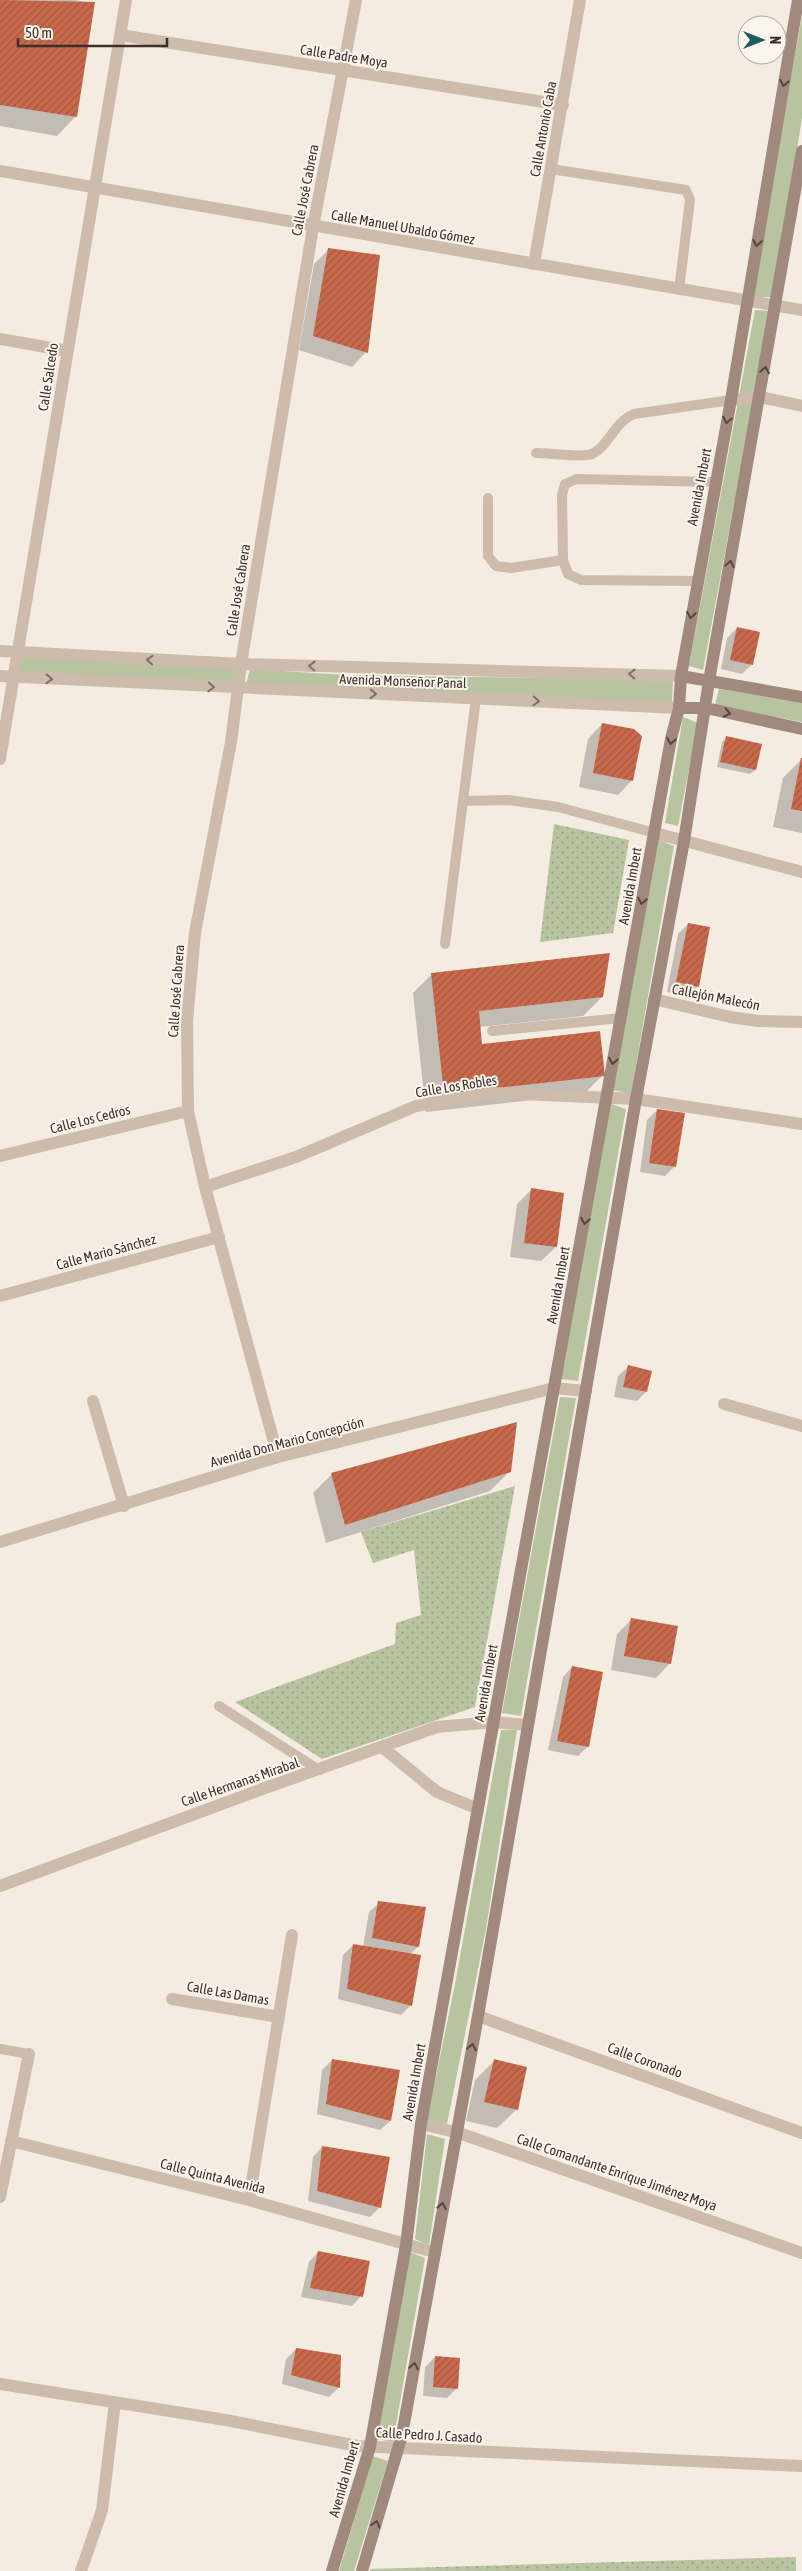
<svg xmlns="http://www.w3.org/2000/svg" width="802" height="2571" font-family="'Asap Condensed',sans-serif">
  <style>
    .green { fill: #b8c4a0 }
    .park { fill: url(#park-dots) }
    .shadow { fill: #0003 }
    .building { fill: url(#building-hatch) }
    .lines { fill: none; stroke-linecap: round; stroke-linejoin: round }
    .service { stroke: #cdbbac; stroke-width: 10 }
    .minor { stroke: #cdbbac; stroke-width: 12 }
    .tertiary { stroke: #cdbbac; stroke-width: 12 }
    .secondary { stroke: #a18a7d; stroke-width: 12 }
    .oneway { stroke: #544640 }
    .oneway2 { stroke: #7d6f65 }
    .labels { text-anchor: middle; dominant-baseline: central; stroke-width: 4; stroke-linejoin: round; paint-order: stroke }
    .street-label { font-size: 14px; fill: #3b302b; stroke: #fbf5ee }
  </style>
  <defs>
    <pattern id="park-dots" width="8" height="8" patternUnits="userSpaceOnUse" patternTransform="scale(1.25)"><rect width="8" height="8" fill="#b8c4a0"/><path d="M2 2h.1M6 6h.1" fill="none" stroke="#97a083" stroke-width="1.8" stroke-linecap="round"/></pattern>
    <pattern id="building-hatch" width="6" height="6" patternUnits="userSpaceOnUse" patternTransform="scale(1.25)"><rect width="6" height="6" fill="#c8694b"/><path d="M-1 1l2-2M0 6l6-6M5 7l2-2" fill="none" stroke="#a4573f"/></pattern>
  </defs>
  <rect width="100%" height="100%" fill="#f4ebe1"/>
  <path class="green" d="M802,16v102l-29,179h-21z
    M755,310l15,1 -67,359 -14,-4z
    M23,657l212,12 -3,16 -213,-12z
    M250,669l96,6 327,5 -1,24 -426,-19z
    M719,689l83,14v19l-87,-17z
    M683,717l15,6 -20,103 -13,-3z
    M659,840l15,6 -43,248 -18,-4z
    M611,1104l15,5 -48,272 -17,-2z
    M560,1397l16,1 -55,318 -19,-3z
    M501,1730h16l-31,199 -39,195 -20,-4 28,-136z
    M427,2134l18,5 -16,106 -14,-6z
    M410,2252l15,6 -32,184 -16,-3z
    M373,2456l15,5 -34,110h-15z"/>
  <path class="park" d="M554,824l75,16 -16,93 -73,9z
    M515,1486l-40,221 -153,52 -87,-57 160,-58 1,-21 25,-8 -7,-65 -41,13 -12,-31z
    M796,2557v14h-426v-2z"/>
  <path class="shadow" d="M0,0h75l19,3 -18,113 -19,20 -57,-10z
    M329,249l37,103 -14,15 -53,-17 15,-86z
    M737,628l15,36 -10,10 -21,-5 6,-31z
    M602,724l30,56 -14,15 -39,-8 9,-48z
    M727,737l28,33 -5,4 -33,-7 5,-25z
    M802,759v74l-29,-6 10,-49z
    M688,924l10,62 -10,10 -21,-4 11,-58z
    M432,974l170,23 -19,19 -104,11 2,19 122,29 -19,19 -158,18 -13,-119z
    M657,1110l18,56 -10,10 -25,-4 7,-52z
    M531,1190l32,4 -7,53 -15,14 -31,-4 7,-53z
    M628,1367l18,25 -9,9 -23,-4 4,-21z
    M510,1471l-20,20 -164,52 -13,-50 19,-19z
    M631,1620l39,43 -14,15 -45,-8 6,-36z
    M572,1667l16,79 -10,10 -30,-6 15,-73z
    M379,1903l39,44 -8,7 1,51 -10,10 -63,-16 5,-44 10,-10 10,2 6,-35z
    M332,2060l67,11 -9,50 -10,9 -63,-16 5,-44z
    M494,2061l23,48 -20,19 -31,-7 9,-41z
    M322,2147l58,60 -10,10 -62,-16 5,-44z
    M318,2252l43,44 -9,10 -51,-9 8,-35z
    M296,2349l43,38 -10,10 -47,-13 4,-25z
    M435,2357l22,31 -10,10 -24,-2 2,-29z"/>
  <path class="building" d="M0,0l95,2 -18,115 -77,-12z
    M328,248l52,7 -12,98 -55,-17z
    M737,627l23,5 -7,33 -23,-5z
    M602,723l32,6 8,7 -9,45 -40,-8z
    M726,736l36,8 -6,26 -36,-8z
    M801,758h1v53l-11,-2z
    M688,923l22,4 -11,60 -23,-5z
    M610,953l-7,44 -124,14 3,33 118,-13 5,45 -161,18 -13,-121z
    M657,1109l28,4 -9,54 -27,-4z
    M531,1188l33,5 -7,54 -33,-4z
    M628,1365l24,6 -5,21 -24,-5z
    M517,1422l-6,50 -166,53 -14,-52z
    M631,1618l47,8 -7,38 -47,-8z
    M572,1666l31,6 -14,75 -32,-6z
    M378,1901l48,6 -7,40 -47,-9z
    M353,1944l68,11 -9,51 -65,-17z
    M332,2059l68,11 -9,51 -65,-17z
    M494,2059l33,8 -9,43 -34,-8z
    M322,2146l68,11 -9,51 -64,-17z
    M318,2251l52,10 -7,36 -53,-9z
    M296,2348l45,7 -1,33 -49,-13z
    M435,2356l25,2 -2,31 -25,-2z"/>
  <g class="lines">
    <path class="service" d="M551,169l135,21 4,10 -11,90
      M536,453c12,0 46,5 56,1 18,-9 21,-31 42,-40l97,-14
      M488,498v58l8,10 15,2 52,-8
      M697,581l-116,-1 -13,-6 -5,-14 -1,-65 3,-11 12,-5 138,3
      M463,801l45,-1 50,7 97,26
      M445,944l31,-246
      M492,1031l129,-13
      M219,1706l100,64
      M0,2049l29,5"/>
    <path class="minor" d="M120,35l443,70
      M0,171l802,139
      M534,264l46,-264
      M0,339l68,12
      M731,400l29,-3 42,9
      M0,759l126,-759
      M654,999l76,18 28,4 44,1
      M0,1156l188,-45
      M205,1187l91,-30 120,-51 79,-13 141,6 166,25
      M0,1296l219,-59
      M93,1401l31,105
      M724,1404l78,22
      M278,1457l-73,-270 -17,-76 -1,-90 8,-88 36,-191 10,-78 72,-437 43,-227
      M382,1747l55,45 41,17
      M0,1886l265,-98 172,-61 57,-5 33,3
      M172,1999l107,18
      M478,2016l324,117
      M421,2124l38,9 343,120
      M11,2141l238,59 185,52
      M0,2197l29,-143
      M249,2200l43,-265
      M0,2384l226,36 131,26 445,20
      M81,2571l21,-61 13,-108"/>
    <path class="tertiary" d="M0,651l241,13 440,12
      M0,676l679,32
      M655,833l147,39
      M0,1542l278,-85 276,-69 32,3"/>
    <path class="secondary" d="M681,676l121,21
      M679,708h27l96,21
      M332,2571l38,-124 36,-202 15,-121 250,-1385 8,-31 2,-32 50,-276 67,-400
      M362,2571l40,-136 76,-419 158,-917 48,-258 25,-160 93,-530"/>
  </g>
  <defs><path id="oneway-chevron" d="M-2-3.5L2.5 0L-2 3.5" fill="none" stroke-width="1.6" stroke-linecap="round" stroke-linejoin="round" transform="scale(1.25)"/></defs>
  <g class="oneway">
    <use href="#oneway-chevron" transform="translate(784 83) rotate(100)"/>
    <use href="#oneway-chevron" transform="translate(757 243) rotate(100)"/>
    <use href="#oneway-chevron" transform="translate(765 370) rotate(-80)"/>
    <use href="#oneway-chevron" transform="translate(727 420) rotate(101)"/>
    <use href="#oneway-chevron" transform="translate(730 564) rotate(-80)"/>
    <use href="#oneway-chevron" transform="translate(691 615) rotate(100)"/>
    <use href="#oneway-chevron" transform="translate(727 713) rotate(12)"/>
    <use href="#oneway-chevron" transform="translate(671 741) rotate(101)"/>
    <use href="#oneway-chevron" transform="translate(642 901) rotate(100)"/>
    <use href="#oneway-chevron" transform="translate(613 1061) rotate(100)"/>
    <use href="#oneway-chevron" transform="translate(585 1221) rotate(100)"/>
    <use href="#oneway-chevron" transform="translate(472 2047) rotate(-79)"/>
    <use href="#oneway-chevron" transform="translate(442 2206) rotate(-80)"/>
    <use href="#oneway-chevron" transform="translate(414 2366) rotate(-80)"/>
    <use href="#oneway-chevron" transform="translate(376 2524) rotate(-73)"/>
  </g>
  <g class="oneway2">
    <use href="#oneway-chevron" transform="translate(150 660) rotate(-177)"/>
    <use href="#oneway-chevron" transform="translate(312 666) rotate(-179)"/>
    <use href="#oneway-chevron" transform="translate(632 674) rotate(-179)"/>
    <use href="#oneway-chevron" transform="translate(49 679) rotate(3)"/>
    <use href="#oneway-chevron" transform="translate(211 687) rotate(3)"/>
    <use href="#oneway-chevron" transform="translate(373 694) rotate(2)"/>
    <use href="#oneway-chevron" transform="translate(536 701) rotate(3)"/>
  </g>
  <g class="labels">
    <g class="street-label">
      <text transform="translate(344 56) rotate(9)">Calle Padre Moya</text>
      <text transform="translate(543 129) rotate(-80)">Calle Antonio Caba</text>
      <text transform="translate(305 190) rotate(-79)">Calle José Cabrera</text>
      <text transform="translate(403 227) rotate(10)">Calle Manuel Ubaldo Gómez</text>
      <text transform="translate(48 377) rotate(-81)">Calle Salcedo</text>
      <text transform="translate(699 487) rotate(-79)">Avenida Imbert</text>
      <text transform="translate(238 590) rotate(-81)">Calle José Cabrera</text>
      <text transform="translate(403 681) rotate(2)">Avenida Monseñor Panal</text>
      <text transform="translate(630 886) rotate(-80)">Avenida Imbert</text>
      <text transform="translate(176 991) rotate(-86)">Calle José Cabrera</text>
      <text transform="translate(716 997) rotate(11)">Callejón Malecón</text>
      <text transform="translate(456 1086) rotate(-9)">Calle Los Robles</text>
      <text transform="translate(90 1119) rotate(-14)">Calle Los Cedros</text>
      <text transform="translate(106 1252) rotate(-15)">Calle Mario Sánchez</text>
      <text transform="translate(558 1285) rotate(-80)">Avenida Imbert</text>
      <text transform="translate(287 1442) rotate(-15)">Avenida Don Mario Concepción</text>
      <text transform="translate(486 1683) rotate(-80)">Avenida Imbert</text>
      <text transform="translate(240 1782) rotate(-19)">Calle Hermanas Mirabal</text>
      <text transform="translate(228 1993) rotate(10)">Calle Las Damas</text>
      <text transform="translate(645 2060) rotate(20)">Calle Coronado</text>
      <text transform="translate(414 2082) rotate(-80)">Avenida Imbert</text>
      <text transform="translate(617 2172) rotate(19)">Calle Comandante Enrique Jiménez Moya</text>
      <text transform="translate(213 2176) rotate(14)">Calle Quinta Avenida</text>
      <text transform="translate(429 2435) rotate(3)">Calle Pedro J. Casado</text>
      <text transform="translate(344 2479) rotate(-74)">Avenida Imbert</text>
    </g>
  </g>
  <g transform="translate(762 40) rotate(90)"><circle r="24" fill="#fbf5ee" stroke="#aea6a0"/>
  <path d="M0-4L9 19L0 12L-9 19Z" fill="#1f5a5e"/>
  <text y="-8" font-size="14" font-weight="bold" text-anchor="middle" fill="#3b302b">N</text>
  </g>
  <path d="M18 38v8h149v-8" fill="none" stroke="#3b302b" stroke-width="2.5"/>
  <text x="25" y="38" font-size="15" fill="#3b302b" stroke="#fbf5ee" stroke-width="4" paint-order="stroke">50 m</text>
</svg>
